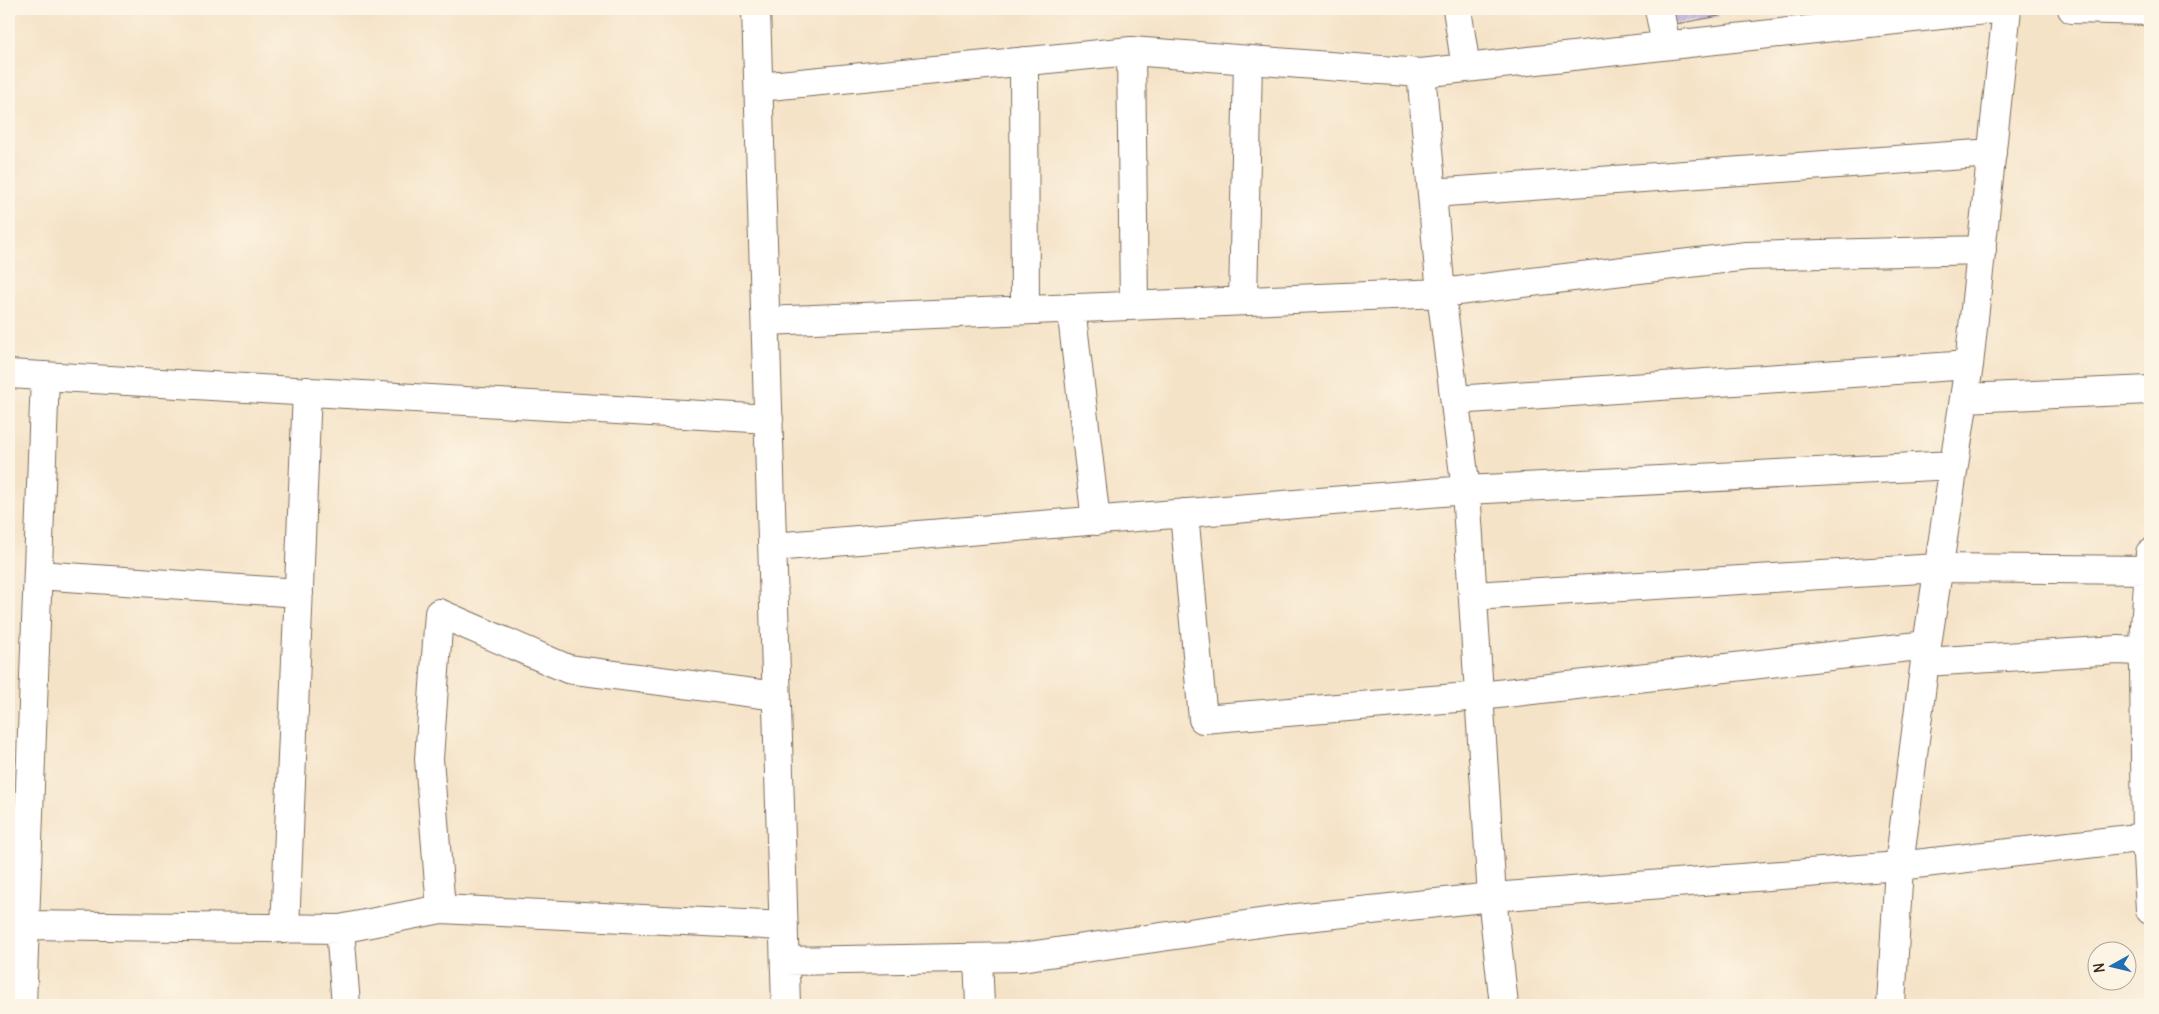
<svg xmlns="http://www.w3.org/2000/svg" width="2159" height="1014" font-family="Delius,sans-serif">
  <style>
    .building { fill: url(#building-hatch) }
    .lines { fill: none; stroke-linecap: round; stroke-linejoin: round }
    .minor-casing { stroke: #7c6b5a; stroke-width: 30 }
    .minor { stroke: #fff; stroke-width: 28 }
  </style>
  <defs>
    <pattern id="building-hatch" width="6" height="6" patternUnits="userSpaceOnUse" patternTransform="scale(1.25)"><rect width="6" height="6" fill="#b0a5e1"/><path d="M-1 1l2-2M0 6l6-6M5 7l2-2" fill="none" stroke="#9087b6"/></pattern>
  </defs>
  <rect width="100%" height="100%" fill="#fcf5e5"/>
  <filter id="ink" filterUnits="userSpaceOnUse"><feTurbulence type="fractalNoise" baseFrequency=".02" numOctaves="2"/><feDisplacementMap in="SourceGraphic" scale="10" xChannelSelector="R" yChannelSelector="G"/><feConvolveMatrix kernelMatrix="1 2 1 2 8 2 1 2 1" color-interpolation-filters="sRGB"/></filter>
  <filter id="wash" filterUnits="userSpaceOnUse"><feTurbulence type="fractalNoise" baseFrequency=".0096" numOctaves="4" result="noise"/><feDisplacementMap in="SourceGraphic" scale="20" xChannelSelector="R" yChannelSelector="G"/><feGaussianBlur stdDeviation="1.12" result="paint"/><feColorMatrix in="noise" values="0 0 0 0 0 0 0 0 0 0 0 0 0 0 0 0 0 1.4 0 .05"/><feComposite in="paint" operator="in"/></filter>
  <g filter="url(#wash)">
    <rect width="100%" height="100%" fill="#f5e3c8"/>
    <g id="blocks">
      <path class="building" d="M1668,9h49l2,7 -48,9z"/>
    </g>
  </g>
  <g filter="url(#ink)">
    <use href="#blocks" fill-opacity="0" stroke="#7c6b5a" stroke-width="1"/>
    <g class="lines">
      <defs>
        <path id="minor" d="M756,9l30,996
          M1457,9l9,59
          M1659,9l7,36
          M2072,9l78,2
          M1131,51l3,254
          M1024,61l1,249
          M1421,73l20,220 25,197 26,407 12,108
          M759,87l372,-36 290,22 573,-64
          M1432,193l560,-40
          M1243,301l5,-241
          M1071,308l25,213
          M766,321l675,-28 306,-37 235,-6
          M9,374l760,45
          M1964,398l186,-8
          M1455,400l514,-35
          M1184,513l19,206 277,-23 447,-51
          M773,547l693,-57 488,-25
          M38,575l261,18
          M1473,596l465,-28 211,2
          M2143,658l7,-105
          M1925,662l193,-12 19,1 6,7 1,9 2,170 4,73
          M441,909l-12,-150 10,-146 129,56 209,27
          M25,925l315,4 101,-20 343,17
          M285,929l22,-538
          M340,929l6,76
          M978,958l2,47
          M785,961l236,-4 267,-38 204,-22 407,-31 247,-29
          M22,1005l23,-629
          M1891,1005l8,-139 28,-221 42,-280 38,-356"/>
      </defs>
      <use href="#minor" class="minor-casing"/>
      <use href="#minor" class="minor"/>
    </g>
  </g>
  <rect width="2159" height="1014" fill="none" stroke="#fcf5e5" stroke-width="30"/>
  <g transform="translate(2112 966) rotate(262)"><circle r="24" fill="#fcf5e5" stroke="#afa495"/>
  <path d="M0-4L9 19L0 12L-9 19Z" fill="#1f6fb2"/>
  <text y="-8" font-size="14" font-weight="bold" text-anchor="middle" fill="#3b2a1e">N</text>
  </g>
</svg>
